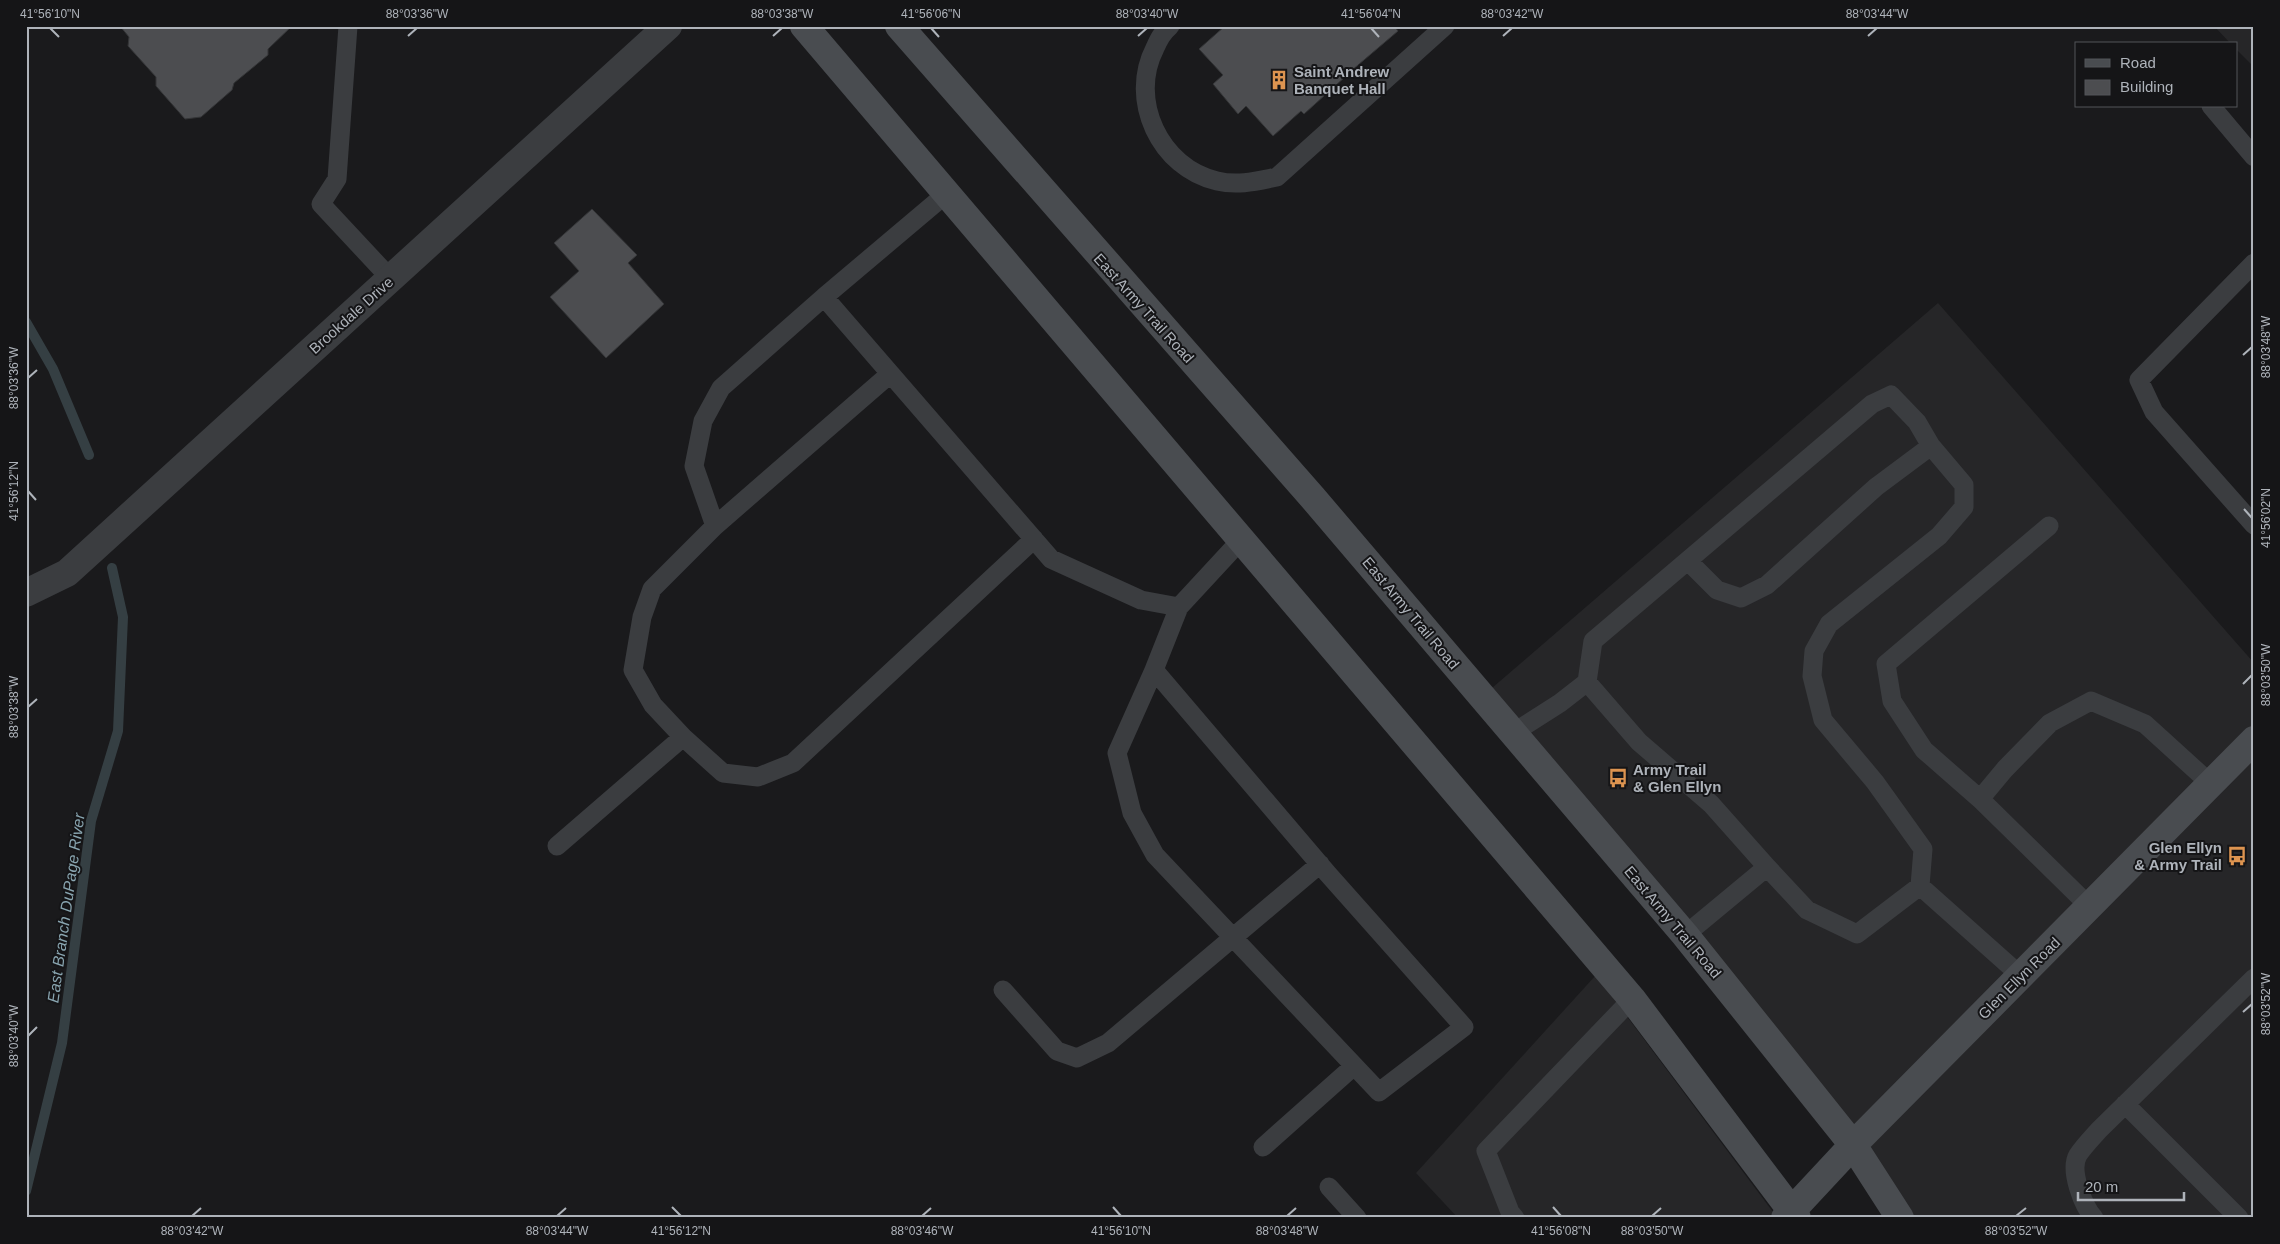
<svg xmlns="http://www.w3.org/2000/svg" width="2280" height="1244" font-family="Helvetica,sans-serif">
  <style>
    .built { fill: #262628 }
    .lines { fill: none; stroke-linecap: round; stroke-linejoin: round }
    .stream { stroke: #353f43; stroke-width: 10 }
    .building { fill: #4c4d50; stroke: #343537 }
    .lane { stroke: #3b3d40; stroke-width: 19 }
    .street { stroke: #3b3d40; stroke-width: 28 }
    .secondary { stroke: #494c50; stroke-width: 28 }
    .ticks { fill: none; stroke: #aeb3ba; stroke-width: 2 }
    .labels { text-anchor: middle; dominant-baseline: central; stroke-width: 4; stroke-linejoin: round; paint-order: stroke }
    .poi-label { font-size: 15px; font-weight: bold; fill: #aeb3ba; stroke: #151517; text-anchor: start }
    .street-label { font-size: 15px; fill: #aeb3ba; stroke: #151517 }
    .water-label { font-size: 16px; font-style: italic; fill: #89a5b0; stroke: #151517 }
    .neatline { fill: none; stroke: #aeb3ba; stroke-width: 2 }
    .ticks-label { font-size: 12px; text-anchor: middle; fill: #aeb3ba }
  </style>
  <rect width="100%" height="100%" fill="#1a1a1c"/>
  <path class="built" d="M2214,26h40v41l-18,-18v-5h-5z
    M1938,303l316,360v555h-340l-41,-65 -381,-465z
    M1596,975l177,237 -5,6h-310l-42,-45z"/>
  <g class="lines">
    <path class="stream" d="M26,322l27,47 36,86
      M26,1191l36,-148 29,-222 27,-90 5,-114 -11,-49"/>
  </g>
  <path class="building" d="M120,26h172l-24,23v6l-34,28 -2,7 -31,27 -16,2 -29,-33v-9l-28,-31 1,-9z
    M1225,26h169l4,5 -47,40 -3,-4 -6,6 4,3 -42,38 -3,-3 -28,25 -27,-30 -8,8 -25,-30 10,-9 -24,-26z
    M592,209l45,46 -9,8 36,41 -58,54 -56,-61 29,-26 -25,-28z"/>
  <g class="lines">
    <path class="lane" d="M348,26l-11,153 -16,25 70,75
      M1170,26c-8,7 -11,13 -15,22 -27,52 5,120 62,133 21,5 40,0 60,-4l168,-151
      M2211,106l43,51
      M946,194l-122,103 227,262 90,41 38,7
      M2254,263l-115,117 15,32 100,113
      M715,526l-21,-60 9,-45 18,-33 103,-91
      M1688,561l29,29 24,8 26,-13 109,-98 55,-41 33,39v22l-25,29 -110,88 -15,27 -2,25 11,44 52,62 48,67 -3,37
      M1154,670l-37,83 15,60 23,42 224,237 85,-65 -136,-153 -174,-204 25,-63 62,-67
      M1587,682l6,-41 279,-237 19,-9 26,27 14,24
      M1513,733l47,-30 27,-21 52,60 72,62 56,63
      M683,737l40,36 35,4 35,-14 241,-224
      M1980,799l-56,-49 -32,-49 -6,-37 163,-138
      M557,846l126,-109 -30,-32 -20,-35 9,-53 10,-28 63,-63 175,-152
      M2090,907l-110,-108 25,-30 45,-46 41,-22 54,23 66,60
      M1685,935l82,-68 40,43 50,24 63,-48 101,90
      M1003,990l54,61 20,7 31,-15 212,-179
      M2125,1104l114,114
      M1263,1147l91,-81
      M1329,1187l28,31
      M1515,1218l-5,-6 -24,-61 146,-152
      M2094,1218c-11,-12 -25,-48 -16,-63 6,-9 14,-17 21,-25l155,-152"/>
    <path class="street" d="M26,593l41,-20 601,-547"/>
    <path class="secondary" d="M804,26l828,973 165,219
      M899,26l414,472 372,437 168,210 47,73
      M1785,1218l68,-73 401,-405"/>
  </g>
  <path class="ticks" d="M50,28l9,9M931,28l8,9M1371,28l8,9M408,36l9,-8M773,36l9,-8M1138,36l9,-8M1503,36l9,-8M1868,36l9,-8M2243,355l9,-8M28,378l9,-8M28,491l8,9M2244,509l8,9M2243,684l9,-9M28,707l9,-8M2243,1012l9,-8M28,1036l9,-9M672,1207l9,9M1113,1207l8,9M1553,1207l8,9M192,1216l9,-8M557,1216l9,-8M922,1216l9,-8M1287,1216l9,-8M1652,1216l9,-8M2016,1216l10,-8"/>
  <defs>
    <symbol id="building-bare" viewBox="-9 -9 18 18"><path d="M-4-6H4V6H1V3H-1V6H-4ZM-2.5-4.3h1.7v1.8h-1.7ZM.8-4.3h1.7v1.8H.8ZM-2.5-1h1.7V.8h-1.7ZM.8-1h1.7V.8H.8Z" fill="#dd9450" stroke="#151517" stroke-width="2.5" paint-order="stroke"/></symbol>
    <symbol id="bus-bare" viewBox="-9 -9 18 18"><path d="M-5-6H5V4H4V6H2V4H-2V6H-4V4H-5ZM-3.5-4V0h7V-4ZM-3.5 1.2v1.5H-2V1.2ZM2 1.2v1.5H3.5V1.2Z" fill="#dd9450" stroke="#151517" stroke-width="2.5" paint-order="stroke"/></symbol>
  </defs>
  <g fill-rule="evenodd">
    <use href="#building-bare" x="1265" y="66" width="28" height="28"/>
    <use href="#bus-bare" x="1604" y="764" width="28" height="28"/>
    <use href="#bus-bare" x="2223" y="842" width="28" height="28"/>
  </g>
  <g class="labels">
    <g class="poi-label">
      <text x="1294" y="71">Saint Andrew<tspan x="1294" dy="17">Banquet Hall</tspan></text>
      <text x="1633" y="769">Army Trail<tspan x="1633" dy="17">&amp; Glen Ellyn</tspan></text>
      <text x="2222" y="847" text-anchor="end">Glen Ellyn<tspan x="2222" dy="17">&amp; Army Trail</tspan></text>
    </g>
    <g class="street-label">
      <text transform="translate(1144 308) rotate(48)">East Army Trail Road</text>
      <text transform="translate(351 315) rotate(-42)">Brookdale Drive</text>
      <text transform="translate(1411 613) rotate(50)">East Army Trail Road</text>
      <text transform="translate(1673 922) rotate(50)">East Army Trail Road</text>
      <text transform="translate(2019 978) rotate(-45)">Glen Ellyn Road</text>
    </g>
    <g class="water-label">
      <text transform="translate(66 908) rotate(-82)">East Branch DuPage River</text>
    </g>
  </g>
  <rect width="2280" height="1244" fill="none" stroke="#151517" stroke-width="55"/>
  <rect x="2075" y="42" width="162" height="65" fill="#151517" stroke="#525458"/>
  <rect x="2085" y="59" width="25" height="8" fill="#494c50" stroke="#525458"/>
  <text x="2120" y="68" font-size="15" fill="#aeb3ba">Road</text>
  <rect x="2085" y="80" width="25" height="15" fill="#4c4d50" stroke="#525458"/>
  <text x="2120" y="92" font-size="15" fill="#aeb3ba">Building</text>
  <path d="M2078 1192v8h106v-8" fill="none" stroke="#aeb3ba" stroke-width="2.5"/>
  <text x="2085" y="1192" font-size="15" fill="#aeb3ba" stroke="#151517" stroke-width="4" paint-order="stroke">20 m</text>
  <rect x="28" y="28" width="2224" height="1188" class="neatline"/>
  <g class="ticks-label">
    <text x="50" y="18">41°56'10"N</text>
    <text x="417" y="18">88°03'36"W</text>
    <text x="782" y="18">88°03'38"W</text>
    <text x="931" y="18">41°56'06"N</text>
    <text x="1147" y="18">88°03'40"W</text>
    <text x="1371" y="18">41°56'04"N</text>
    <text x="1512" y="18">88°03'42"W</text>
    <text x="1877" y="18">88°03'44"W</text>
    <text transform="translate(2266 347) rotate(-90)" y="4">88°03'48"W</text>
    <text transform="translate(14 378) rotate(-90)" y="4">88°03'36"W</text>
    <text transform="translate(14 491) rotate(-90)" y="4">41°56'12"N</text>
    <text transform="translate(2266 518) rotate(-90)" y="4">41°56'02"N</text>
    <text transform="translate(2266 675) rotate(-90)" y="4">88°03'50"W</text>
    <text transform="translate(14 707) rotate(-90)" y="4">88°03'38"W</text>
    <text transform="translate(2266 1004) rotate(-90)" y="4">88°03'52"W</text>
    <text transform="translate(14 1036) rotate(-90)" y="4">88°03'40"W</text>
    <text x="192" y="1235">88°03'42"W</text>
    <text x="557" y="1235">88°03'44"W</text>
    <text x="681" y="1235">41°56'12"N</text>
    <text x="922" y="1235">88°03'46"W</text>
    <text x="1121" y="1235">41°56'10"N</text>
    <text x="1287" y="1235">88°03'48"W</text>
    <text x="1561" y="1235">41°56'08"N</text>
    <text x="1652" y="1235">88°03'50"W</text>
    <text x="2016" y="1235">88°03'52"W</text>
  </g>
</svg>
